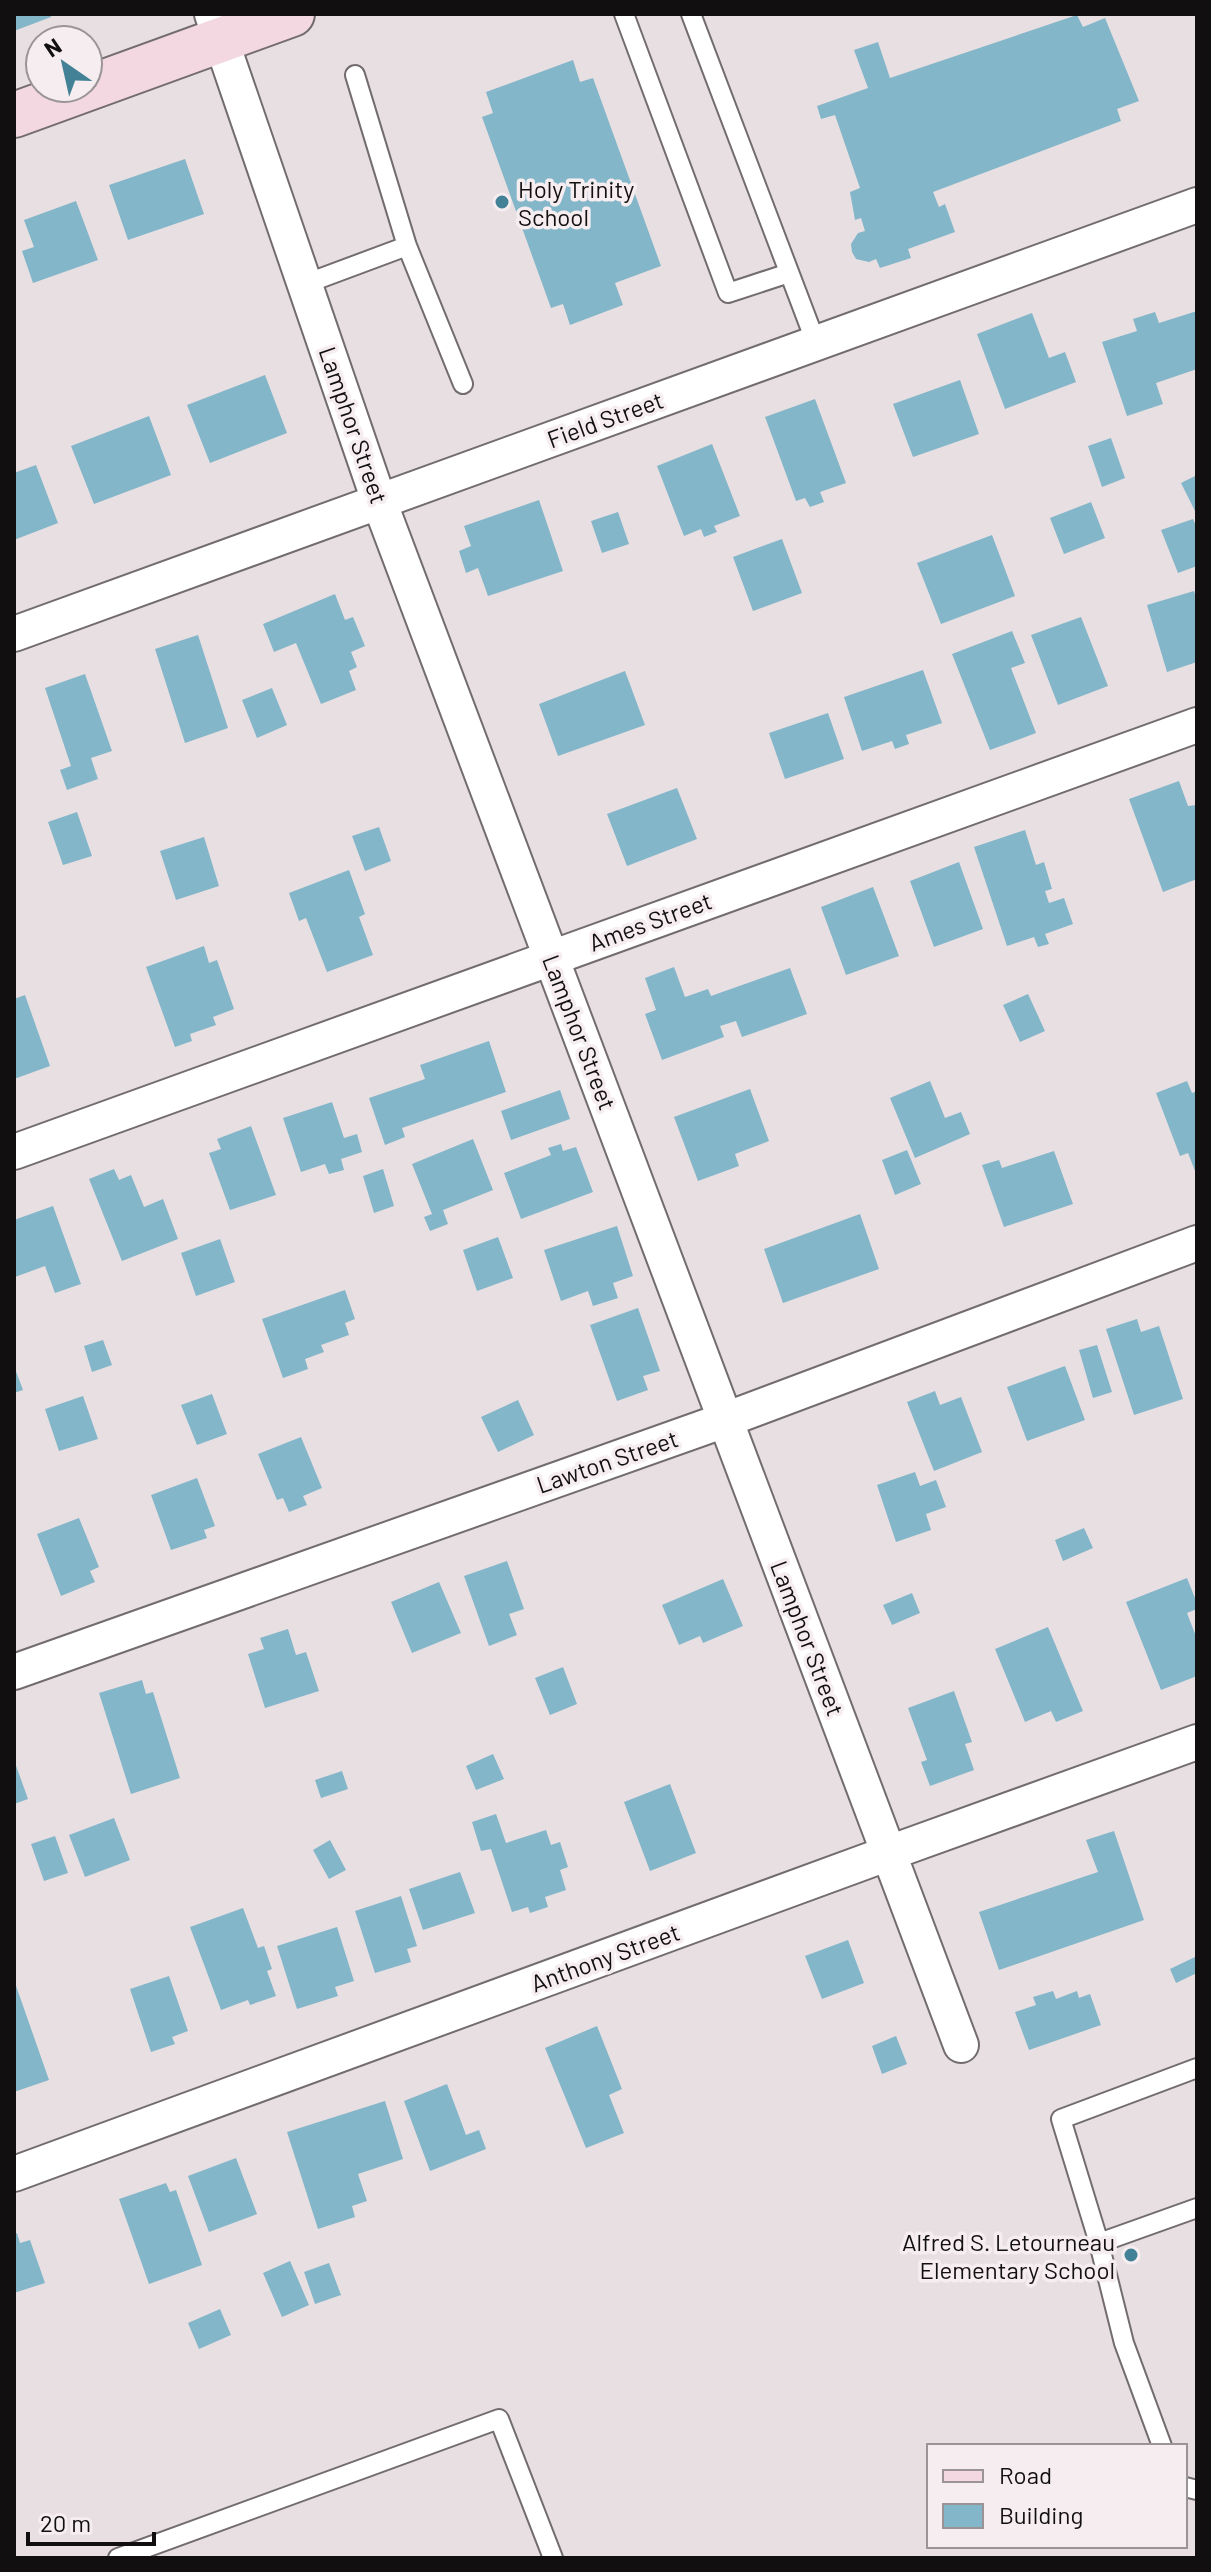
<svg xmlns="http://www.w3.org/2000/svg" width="1211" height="2572" font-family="Barlow,sans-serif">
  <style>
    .building { fill: #83b6c9 }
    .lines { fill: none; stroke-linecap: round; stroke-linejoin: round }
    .lane-casing { stroke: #736c6e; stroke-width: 22 }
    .street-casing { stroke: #736c6e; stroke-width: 38 }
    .secondary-casing { stroke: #736c6e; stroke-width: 48 }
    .lane { stroke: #fff; stroke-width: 18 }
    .street { stroke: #fff; stroke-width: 34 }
    .secondary { stroke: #f3d8e1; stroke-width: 44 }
    .poi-dot { fill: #438197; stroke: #f5edef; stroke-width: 3 }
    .labels { text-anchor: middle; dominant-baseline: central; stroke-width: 7; stroke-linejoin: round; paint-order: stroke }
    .poi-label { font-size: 24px; fill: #120f10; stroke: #f5edef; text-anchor: start }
    .street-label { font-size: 24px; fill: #120f10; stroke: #f5edef }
  </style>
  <rect width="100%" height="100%" fill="#e8dfe2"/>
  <path class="building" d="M14,14h36l1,3 -37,14z
    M1077,15l6,12 22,-9 34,83 -22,8 4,12 -188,71 6,15 6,-3 10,28 -47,17 3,9 -31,10 -4,-9 -7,3 -13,-3 -4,-7 -1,-8 7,-11 7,-2 -4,-13 -6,2 -5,-28 10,-4 -25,-73 -14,4 -4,-13 51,-18 -14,-38 24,-8 12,36z
    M573,60l7,22 13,-4 68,188 -46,17 8,22 -53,20 -7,-21 -12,4 -69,-191 11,-4 -7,-21z
    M185,159l19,55 -76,26 -19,-55z
    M76,201l22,59 -65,23 -11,-32 12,-4 -10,-27z
    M1197,311v58l-41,14 7,21 -36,12 -25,-74 35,-11 -4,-12 22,-7 4,11z
    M1032,313l17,45 16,-6 11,30 -71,27 -28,-75z
    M265,375l22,58 -77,30 -23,-58z
    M960,380l19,54 -66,23 -20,-53z
    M815,399l31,84 -26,9 4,10 -14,5 -5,-9 -9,3 -31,-84z
    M149,416l22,59 -77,29 -23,-58z
    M1111,438l14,40 -23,9 -14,-41z
    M712,444l28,72 -26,10 3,6 -13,5 -3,-8 -17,7 -27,-70z
    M36,465l22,58 -44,17v-67z
    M1197,475v40l-16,-32z
    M539,500l24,71 -75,25 -10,-28 -12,5 -7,-22 12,-5 -7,-20z
    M1091,502l14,36 -41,16 -14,-36z
    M618,512l11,32 -27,9 -11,-32z
    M1193,519l4,9v38l-19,7 -17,-43z
    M992,535l23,61 -74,28 -24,-61z
    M782,539l20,54 -49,18 -20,-54z
    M1194,591l3,11v60l-30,10 -20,-67z
    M335,594l10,26 8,-3 12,29 -14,6 6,15 -8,4 7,19 -35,14 -25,-61 -22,9 -11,-28z
    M1081,617l27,69 -50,19 -27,-70z
    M1012,631l13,32 -14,5 25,65 -46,17 -38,-96z
    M198,635l30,93 -43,15 -30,-94z
    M923,670l19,53 -36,12 3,9 -14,5 -3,-8 -30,10 -18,-54z
    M625,671l20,54 -87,31 -19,-52z
    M85,674l27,77 -21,7 7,21 -31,11 -7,-20 11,-4 -26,-78z
    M272,688l15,37 -30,13 -15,-38z
    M828,713l16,46 -59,20 -16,-46z
    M1179,781l9,25 9,-1v74l-34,13 -34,-93z
    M677,788l20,51 -70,27 -20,-52z
    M77,812l15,44 -29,9 -15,-43z
    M379,827l12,34 -26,10 -13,-35z
    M1025,830l11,35 8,-3 8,27 -7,2 4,12 15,-5 9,26 -28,10 4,10 -11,3 -4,-10 -27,9 -33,-99z
    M204,837l15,49 -43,14 -16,-49z
    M959,862l24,67 -49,18 -24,-66z
    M349,870l16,44 -6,3 14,38 -46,17 -21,-54 -7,3 -10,-28z
    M873,887l26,69 -53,19 -25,-68z
    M204,946l5,17 8,-3 17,49 -21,8 3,8 -26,9 2,7 -17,6 -29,-80z
    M674,967l11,30 23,-8 3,7 79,-28 17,46 -65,23 -6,-16 -16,5 4,11 -62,23 -17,-46 11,-4 -11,-32z
    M1028,994l17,37 -25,11 -17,-37z
    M25,995l25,71 -36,13v-80z
    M489,1041l17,51 -104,36 3,9 -20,8 -16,-47 56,-19 -5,-14z
    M930,1081l15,37 16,-6 9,22 -55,24 -25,-60z
    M1187,1081l5,12 5,-2v85l-9,-23 -8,3 -24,-63z
    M750,1089l19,52 -34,13 4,12 -41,15 -24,-64z
    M560,1090l10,29 -59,21 -10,-29z
    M332,1102l12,36 13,-4 5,18 -21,7 3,11 -15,4 -4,-10 -24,8 -18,-54z
    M251,1126l25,69 -46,15 -21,-57 12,-4 -4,-10z
    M473,1139l20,51 -50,20 5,14 -18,7 -6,-14 8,-3 -20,-50z
    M561,1144l2,7 13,-4 17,45 -72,27 -17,-46 47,-18 -3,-7z
    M907,1150l14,34 -26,11 -13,-35z
    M1054,1151l19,53 -69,23 -22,-62 17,-5 3,8z
    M114,1169l5,11 12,-5 13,32 19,-8 15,40 -56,22 -33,-82z
    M383,1169l11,37 -20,7 -11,-37z
    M53,1206l28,78 -26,9 -10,-27 -30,11 -1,-3v-54z
    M860,1214l19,55 -96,34 -19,-54z
    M617,1226l16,50 -20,7 5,15 -25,8 -5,-15 -27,10 -17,-51z
    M498,1237l15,41 -36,13 -14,-41z
    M220,1239l15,43 -39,14 -15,-43z
    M345,1290l10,29 -10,4 4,12 -28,10 3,7 -19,7 3,10 -25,9 -21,-59z
    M638,1308l22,63 -17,5 5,14 -31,11 -27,-76z
    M1137,1319l4,13 18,-6 24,73 -49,16 -28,-86z
    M103,1340l9,25 -20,7 -8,-26z
    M1097,1345l15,47 -19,6 -14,-48z
    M14,1366l9,24 -9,3z
    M1065,1366l20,54 -58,21 -20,-54z
    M935,1391l5,14 21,-8 21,55 -48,19 -27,-69z
    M212,1394l15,40 -30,11 -16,-40z
    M83,1396l15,43 -39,12 -14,-42z
    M518,1400l16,35 -36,17 -17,-35z
    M301,1437l21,51 -19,8 4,9 -18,7 -6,-14 -6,2 -19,-46z
    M915,1472l5,14 16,-6 10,27 -20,7 5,16 -35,12 -19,-57z
    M197,1478l18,48 -11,4 3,8 -36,12 -20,-55z
    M79,1518l20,49 -9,4 5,11 -34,14 -24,-62z
    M1084,1528l9,20 -30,13 -8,-21z
    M507,1561l17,48 -15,5 8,21 -28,11 -25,-70z
    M1187,1578l10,25v6l-10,4 10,26v37l-36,14 -35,-88z
    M723,1579l20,47 -40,17 -3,-7 -21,9 -17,-40z
    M439,1582l22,51 -49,20 -21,-51z
    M912,1593l8,20 -28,12 -9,-20z
    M1048,1627l35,84 -27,11 -5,-11 -26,11 -30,-73z
    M288,1629l8,26 10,-3 13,39 -54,17 -17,-54 16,-5 -4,-11z
    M563,1667l14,37 -27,11 -15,-37z
    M142,1680l4,14 7,-2 27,86 -49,16 -32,-101z
    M954,1691l18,51 -7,2 9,26 -44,16 -9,-24 6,-2 -19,-52z
    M493,1754l11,25 -28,11 -10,-24z
    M14,1760l14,39 -14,5z
    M342,1771l6,18 -27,9 -6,-18z
    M670,1784l26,69 -46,18 -26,-69z
    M496,1814l10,29 40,-13 5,15 9,-3 8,25 -8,3 6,20 -21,7 3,10 -18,6 -2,-6 -16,5 -21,-63 -10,2 -9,-29z
    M114,1818l16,42 -45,17 -16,-42z
    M1114,1831l30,89 -145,50 -20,-58 119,-40 -12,-32z
    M55,1836l13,37 -24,8 -13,-37z
    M330,1840l16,30 -17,9 -16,-29z
    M460,1872l15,41 -52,17 -14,-41z
    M401,1896l16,50 -10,3 4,13 -36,11 -20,-62z
    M243,1908l15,40 6,-2 8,23 -5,2 9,25 -26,9 -2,-5 -27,10 -31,-83z
    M337,1927l17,54 -19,6 3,9 -41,13 -20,-63z
    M848,1940l16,43 -42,16 -17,-43z
    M1197,1956v17l-21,10 -6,-14z
    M169,1976l19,55 -16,6 3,7 -24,8 -21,-63z
    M14,1980l35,100 -35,12z
    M1053,1991l3,8 21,-8 2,7 11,-4 11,31 -72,25 -14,-38 21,-7 -3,-8z
    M597,2026l25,63 -13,6 15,38 -38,15 -41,-100z
    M896,2036l11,28 -25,10 -10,-28z
    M447,2084l19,51 13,-5 7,19 -56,22 -26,-70z
    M385,2101l18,58 -45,15 9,27 -15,5 3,11 -37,12 -31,-97z
    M236,2158l21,56 -48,18 -21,-56z
    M166,2183l4,9 6,-2 26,75 -53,19 -30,-85z
    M17,2233l3,10 10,-3 15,43 -31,10v-59z
    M290,2261l19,44 -27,12 -19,-44z
    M329,2263l12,32 -26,9 -11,-32z
    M220,2309l11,26 -32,14 -11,-26z"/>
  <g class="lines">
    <defs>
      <path id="lane" d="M624,14l104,279 61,-20
        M691,14l125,329
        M355,75l52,171 56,138
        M305,284l102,-38
        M1099,2243l98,-35
        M1162,2446l-38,-103 -25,-100 -38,-124 136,-51
        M1185,2487l12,3
        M118,2558l381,-139 54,139"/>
      <path id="street" d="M212,14l167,487 582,1544
        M14,634l1183,-429
        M14,1152l1183,-427
        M14,1672l711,-252 472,-177
        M14,2174l875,-321 308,-111"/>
      <path id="secondary" d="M14,115l278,-101"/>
    </defs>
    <use href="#lane" class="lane-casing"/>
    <use href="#street" class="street-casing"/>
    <use href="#secondary" class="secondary-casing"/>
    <use href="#lane" class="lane"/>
    <use href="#street" class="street"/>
    <use href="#secondary" class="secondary"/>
  </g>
  <g class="poi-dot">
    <circle cx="502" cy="202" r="8"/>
    <circle cx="1131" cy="2255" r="8"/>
  </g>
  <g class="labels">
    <g class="poi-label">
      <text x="518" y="188">Holy Trinity<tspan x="518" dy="28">School</tspan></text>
      <text x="1115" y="2241" text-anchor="end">Alfred S. Letourneau<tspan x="1115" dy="28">Elementary School</tspan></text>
    </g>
    <g class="street-label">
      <text transform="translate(605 419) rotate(-20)">Field Street</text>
      <text transform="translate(354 425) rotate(71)">Lamphor Street</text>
      <text transform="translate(650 921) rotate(-20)">Ames Street</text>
      <text transform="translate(580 1032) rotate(69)">Lamphor Street</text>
      <text transform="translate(607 1461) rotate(-19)">Lawton Street</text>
      <text transform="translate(808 1638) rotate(69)">Lamphor Street</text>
      <text transform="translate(605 1957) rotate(-20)">Anthony Street</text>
    </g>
  </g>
  <rect width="1211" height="2572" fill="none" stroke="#120f10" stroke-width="32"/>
  <rect x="927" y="2444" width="260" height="104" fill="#f5edef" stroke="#9a9496" stroke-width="2"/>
  <rect x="943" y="2470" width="40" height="12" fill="#f3d8e1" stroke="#9a9496" stroke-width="2"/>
  <text x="999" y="2484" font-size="24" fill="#120f10">Road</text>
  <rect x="943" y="2504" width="40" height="24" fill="#83b6c9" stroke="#9a9496" stroke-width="2"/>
  <text x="999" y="2524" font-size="24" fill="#120f10">Building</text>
  <g transform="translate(64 64) rotate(326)"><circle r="38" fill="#f5edef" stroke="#9a9496" stroke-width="2"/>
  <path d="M0-6L14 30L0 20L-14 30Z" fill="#438197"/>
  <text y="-12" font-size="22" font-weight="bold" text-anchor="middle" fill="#120f10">N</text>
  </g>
  <path d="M28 2532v12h126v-12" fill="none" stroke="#120f10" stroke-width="4"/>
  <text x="40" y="2532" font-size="24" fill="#120f10" stroke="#f5edef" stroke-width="6" paint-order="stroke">20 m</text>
</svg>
